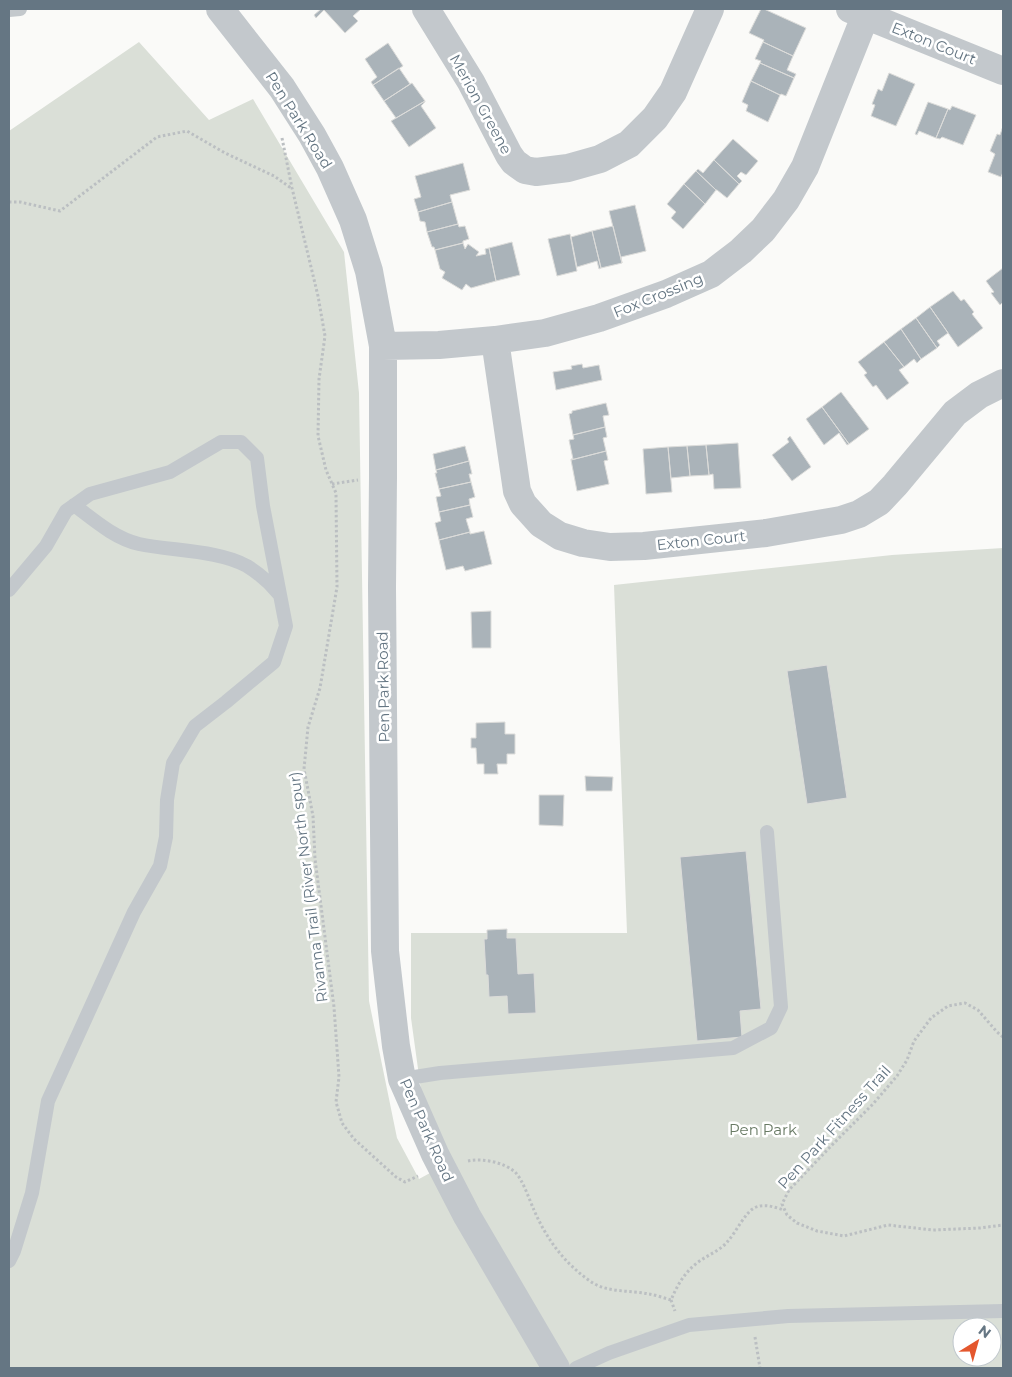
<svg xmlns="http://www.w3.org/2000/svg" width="1012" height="1377" font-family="Montserrat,sans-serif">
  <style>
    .green { fill: #dadfd7; fill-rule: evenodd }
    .building { fill: #aab3b9; stroke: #dcdcda }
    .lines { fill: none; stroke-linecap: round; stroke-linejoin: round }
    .path { stroke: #bbbfc2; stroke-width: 3; stroke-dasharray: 2.5 2.5; stroke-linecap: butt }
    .lane { stroke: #c3c8cc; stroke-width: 14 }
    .street { stroke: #c3c8cc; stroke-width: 28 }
    .labels { text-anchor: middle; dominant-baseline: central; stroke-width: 5; stroke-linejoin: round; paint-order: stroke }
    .street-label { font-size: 15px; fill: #657683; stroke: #fff }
    .park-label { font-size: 15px; fill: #687a64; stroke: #fff }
  </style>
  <rect width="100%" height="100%" fill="#fafaf8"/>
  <path class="green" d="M139,42l70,78 44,-21 91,153 15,141 10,608 28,137 22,41 22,-12 -18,-62 -12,-87v-85h216l-13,-348 278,-30 111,-7v820h-994v-1237zM962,1327h30v30h-30z"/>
  <path class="building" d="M321,9h40l-8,7 5,5 -13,12 -21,-23 -8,8 -2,-3z
    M761,9h3l42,19 -13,28 -30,-14 1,-2 -15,-7z
    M763,42l30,14 -6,14 9,4 -2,4 -34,-15 1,-2 -6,-2z
    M388,43l15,23 -30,19 -2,-3 6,-5 -12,-18z
    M760,63l34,15 -8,18 -5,-2 -1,1 -29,-14z
    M399,68l11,16 -26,17 -11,-16z
    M889,73l26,11 -19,42 -25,-10 4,-11 -3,-1 6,-15 4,2z
    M751,81l29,14 -12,27 -22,-11 2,-6 -6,-3z
    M412,83l13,18 -29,17 -12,-17z
    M425,101v1l-4,4 15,22 -27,19 -18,-26z
    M928,102l20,7 -12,29 -17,-7 -2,4 -2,-1z
    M952,106l24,9 -13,30 -21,-8 -2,2 -4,-1 12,-29 2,1z
    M1003,126v46l-2,5 -13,-5 7,-18 -5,-3 7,-17 3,1z
    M733,139l25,22 -12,14 -5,-3 -4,4 5,5 -3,3 -25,-24z
    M714,160l25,24 -12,14 -10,-8h-1l-20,-19 2,-2 5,4z
    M463,163l7,27 -20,5 2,7 -34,10 -4,-13 7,-2 -6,-21z
    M696,171l20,19 -11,14 -21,-20z
    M684,184l21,20 -22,25 -12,-11 5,-6 -9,-8z
    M452,202l6,22 -31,8 -2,-10 -5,-1 -2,-9z
    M635,205l11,46 -25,6 1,6 -13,-52z
    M458,224l1,3 6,-1 4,13 -6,2v2l-28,7 -1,-3h-2l-5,-15z
    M613,226l9,37 -21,5 -9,-37z
    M592,231l9,37 -2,1 -2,-8 -20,6 -6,-30z
    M570,234l7,37 -20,5 -9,-37z
    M512,242l8,33 -24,6 -7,-33z
    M463,243l2,6 3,-5 11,8 -3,4 10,-2 -1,-5 4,-1 7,33 -25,7 -5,-4 -4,6 -20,-12 3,-6 -5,-3 -5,-19z
    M1003,268v36l-1,-1 -2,2 -9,-12 3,-1 -8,-11z
    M953,291l8,10 3,-2 10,13 -2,2 11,14 -25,19 -28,-40z
    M930,307l18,26 -11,8 3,4 -3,3 -21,-30z
    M916,318l21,30 -16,11 -20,-30z
    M901,329l20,30 -4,4 -3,-4 -10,8 -20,-25z
    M884,342l20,25 -5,3 10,13 -22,17 -11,-15 -3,2 -9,-12 3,-2 -9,-11z
    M582,364l1,4 16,-3 3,15 -46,10 -3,-18 19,-3 -1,-3z
    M841,392l28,37 -20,15 -27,-37z
    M606,403l3,12 -6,1 2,11 -32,8 -4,-21 3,-1v-2z
    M822,407l27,37 -2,1 -8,-12 -15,12 -18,-26z
    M605,427l2,10 -4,1 3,13 -35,9v-1h2l-4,-19 5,-1 -1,-4z
    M790,436l21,31 -19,14 -20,-26 17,-13 -2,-3z
    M738,443l3,45 -27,1 -1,-15 -4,1 -3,-30z
    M706,445l3,30 -19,1 -3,-30z
    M465,446l4,15 -33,9 -3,-16z
    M687,446l3,30 -19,2 -3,-31z
    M668,447l4,45 -26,2 -3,-45z
    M606,451l2,9 -4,1 5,23 -32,7 -6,-31z
    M469,461l3,13h-3l2,8 -32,7 -4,-16h2l-1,-3z
    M471,482l4,15 -6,2 1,6 -31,7 -3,-15 5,-1 -2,-7z
    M470,505l3,12 -7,2 4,13 -31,8 -4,-17 6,-2 -2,-9z
    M484,531l8,33 -27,7 -2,-5 -17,4 -7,-30 31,-8v2z
    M491,611v37h-19l-1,-36z
    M827,665l20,133 -40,6 -20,-133z
    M505,722v12h10v20h-8v10h-10l1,10h-14v-10h-7l-1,-16h-5v-10h5v-15z
    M585,776l28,1 -1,14h-26z
    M539,795h25l-1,31 -24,-1z
    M746,851l15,158 -21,2 2,26 -45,4 -17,-184z
    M507,929v9h9l2,36 16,-1 2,40 -28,1 -1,-18 -18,1 -1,-22h-2l-2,-36h3v-9z"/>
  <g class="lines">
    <path class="path" d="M282,138l10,50 26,108 7,40 -6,43 -1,57 8,34 10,23 1,94 -17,101 -12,39 -4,42 9,47 2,43 19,148 5,70 -3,25 6,21 12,16 42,38 9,5 13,-6
      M9,202h11l40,9 97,-74 30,-6 38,22 49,23 17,12
      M332,484l26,-4
      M1003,1037l-6,-5 -19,-22 -13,-7 -17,3 -17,12 -17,23 -7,19 -10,16 -24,28 -40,40 -44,46 -7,14 5,11 10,8 20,8 27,5 44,-11 45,5 47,-2 23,-3
      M468,1161c15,-3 35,1 47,11 8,8 14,27 19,38 12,28 30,53 56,71 16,12 40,9 59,13 7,1 15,4 22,6 6,-14 13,-27 26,-37 10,-8 23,-12 31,-22 8,-9 17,-28 26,-33 10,-5 20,-1 30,2
      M671,1300l4,11
      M755,1337l5,31"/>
    <path class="lane" d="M9,10l11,-1
      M74,505c20,15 40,33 65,39 32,7 80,6 108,22 13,8 23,17 32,28
      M9,590l37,-44 20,-35 24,-17 80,-22 51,-30h20l16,16 6,48 23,120 -12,36 -48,40 -31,24 -22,37 -6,37 -1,37 -6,29 -26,46 -86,189 -16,92 -18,58 -5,10
      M402,1079l38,-6 293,-25 38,-20 10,-21 -14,-175
      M576,1368l33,-15 80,-28 99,-9 215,-5"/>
    <path class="street" d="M220,9l62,79 30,47 18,33 23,52 16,51 14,75v131l-1,110 3,364 11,95 6,33 33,75 32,62 89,152
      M426,9l45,73 38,73 5,7 11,8 11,2 32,-4 32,-9 29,-15 26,-26 18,-26 37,-83
      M850,9l153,62
      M495,340l22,151 6,13 18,20 19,12 23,7 27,4 34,-1 122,-13 75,-13 18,-6 20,-12 16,-17 60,-72 24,-18 24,-12
      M383,346l56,-1 56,-5 50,-7 54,-15 67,-24 45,-20 30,-23 22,-21 23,-30 19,-33 63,-158"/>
  </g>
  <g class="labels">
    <g class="street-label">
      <text transform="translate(934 43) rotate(22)">Exton Court</text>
      <text transform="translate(481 104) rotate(61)">Merion Greene</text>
      <text transform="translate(299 120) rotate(58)">Pen Park Road</text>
      <text transform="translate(658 295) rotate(-22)">Fox Crossing</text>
      <text transform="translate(701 540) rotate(-6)">Exton Court</text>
      <text transform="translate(383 687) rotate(-91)">Pen Park Road</text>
      <text transform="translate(308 887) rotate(-97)">Rivanna Trail (River North spur)</text>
      <text transform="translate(834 1127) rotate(-48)">Pen Park Fitness Trail</text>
      <text transform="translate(427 1130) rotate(66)">Pen Park Road</text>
    </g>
    <g class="park-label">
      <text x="763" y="1129">Pen Park</text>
    </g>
  </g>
  <rect width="1012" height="1377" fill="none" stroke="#657683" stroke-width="20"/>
  <g transform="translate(977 1342) rotate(37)"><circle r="24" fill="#ffffff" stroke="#c1c8cd"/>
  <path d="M0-4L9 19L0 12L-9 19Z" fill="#e4572e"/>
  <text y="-8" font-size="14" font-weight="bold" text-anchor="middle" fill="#657683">N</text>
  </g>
</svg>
